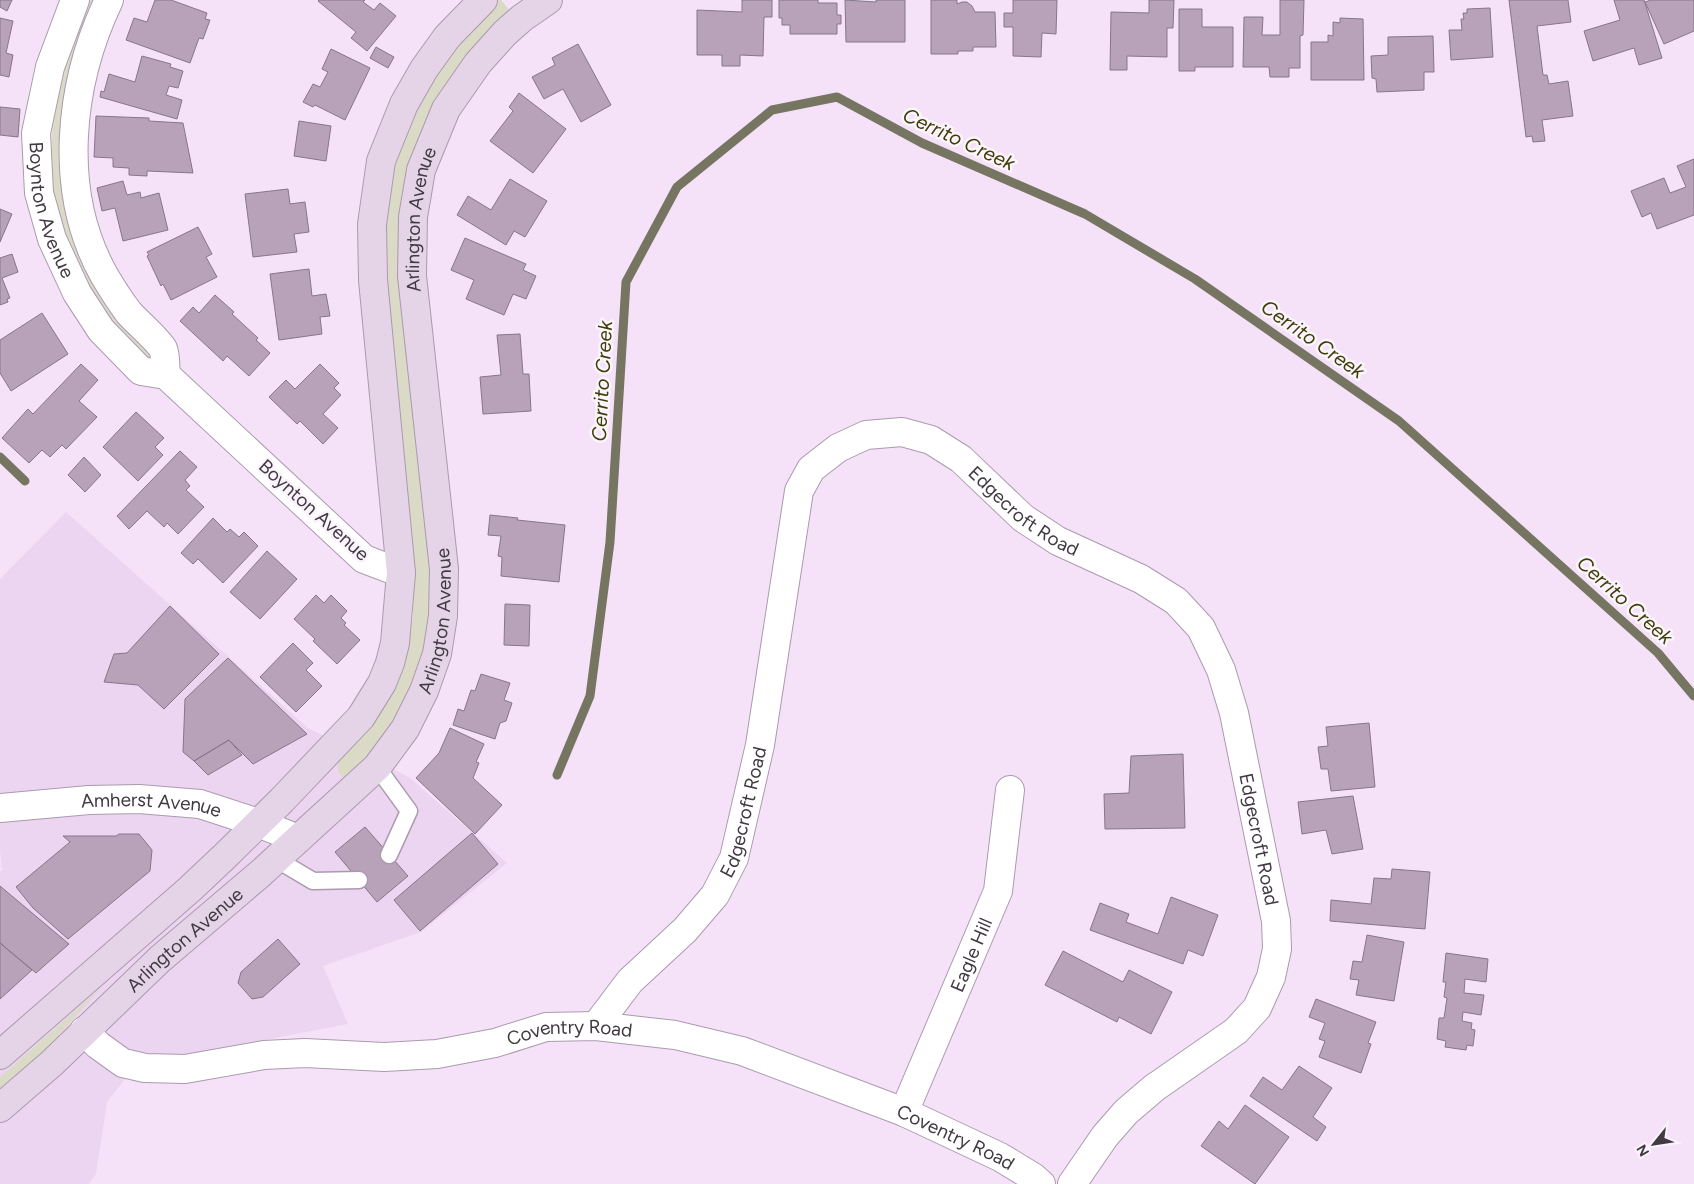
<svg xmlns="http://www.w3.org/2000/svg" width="1694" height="1184" font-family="Figtree,sans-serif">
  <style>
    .built { fill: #ecd5f0 }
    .green { fill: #dadac7 }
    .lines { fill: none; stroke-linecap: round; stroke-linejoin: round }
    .stream { stroke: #767562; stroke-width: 9 }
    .building { fill: #b7a2ba; stroke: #867689 }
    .lane-casing { stroke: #ab9aae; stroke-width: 19 }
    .street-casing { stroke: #ab9aae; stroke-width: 30 }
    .secondary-casing { stroke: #ab9aae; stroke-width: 30 }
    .lane { stroke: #fff; stroke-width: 16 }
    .street { stroke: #fff; stroke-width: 28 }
    .secondary { stroke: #e5d4e8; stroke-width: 28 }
    .labels { text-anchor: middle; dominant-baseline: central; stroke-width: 5; stroke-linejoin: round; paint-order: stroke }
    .street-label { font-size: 19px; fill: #413a42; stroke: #fbf4fd }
    .water-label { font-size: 20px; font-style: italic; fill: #3e3d05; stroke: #fbf4fd }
  </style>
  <rect width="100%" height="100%" fill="#f5e2f8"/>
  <path class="built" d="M66,512l242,216 101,49 98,86 -86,69 -98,34 25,58 -68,13 -147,32 -26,33 -11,72 -8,10h-88v-313h2l-2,-20v-272z"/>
  <path class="green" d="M85,0h16l-36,166 89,190 -4,9 -52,-54 -41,-89 -6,-42 2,-70 24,-90z
    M494,0h7l11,13 -97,156 18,382 1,86 -43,101 -42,41 -6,-2 -5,-5v-11l23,-25 43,-77 9,-41v-34l-30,-341 11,-81 14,-43 34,-58z
    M102,987l-62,69 -40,36v-15z"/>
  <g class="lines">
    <path class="stream" d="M0,457l25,24
      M557,775l33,-79 20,-154 16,-260 51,-95 95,-77 65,-13 85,46 163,71 110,65 204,142 259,232 36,43"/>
  </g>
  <path class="building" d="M0,0h12l-5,11 -7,-4z
    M155,0h16l36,13 -2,6 5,1 -7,19 -4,-1 -9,25 -64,-23 8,-22 13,4z
    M319,0h46l-2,2 11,8 6,-7 16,13 -29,35 -16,-13 5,-6 -38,-31z
    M742,0h30v17h-8l-1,39 -23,-1v11h-18v-11h-25v-45l45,2z
    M779,0h39v3h19v12h4v9h-4v10h-47v-9h-8v-7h-3z
    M845,0l31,2v-2h29v42h-59z
    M931,0h26v4l5,-2h5l5,4 3,6h20l1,35h-23v4h-15v3h-27z
    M1013,0h44l-1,34 -14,-1 -1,24 -28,-1v-29h-9v-14h9z
    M1149,0h25l-1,28h-6v29l-40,-1v14h-17l1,-58 38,1z
    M1280,0h24l-1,35 -3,1v32h-11v9h-19l-1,-10h-26l1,-50h19l-1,18h18z
    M1509,0h59l3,22 -34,4 6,49h4l2,9 19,-3 5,35 -31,4 3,21 -12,1 -1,-6 -6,1z
    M1614,0h30l18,58 -23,7 -5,-17 -41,13 -9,-30 36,-11z
    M1651,0h43v31l-30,13 -19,-42z
    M1490,8l3,49 -42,3 -2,-30h13l-1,-11h3l-1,-6h4v-4z
    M1179,9h23v18h31v40h-38v4h-16z
    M0,18l13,3 -7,32 7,2 -4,22 -9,-2z
    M1340,18l23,1 1,61h-53v-38h17v-7l5,1v-14l7,1z
    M1433,36l1,36h-10v18l-47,2 -1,-13 -4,-1 -1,-22 17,-1v-18z
    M578,44l33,61 -30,17 -18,-33 -19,10 -12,-22 23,-12 -3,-7z
    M376,47l18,10 -6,11 -18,-10z
    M331,49l39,19 -25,52 -30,-15 -2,2 -10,-5 10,-18 7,3 8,-15 -6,-3z
    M142,56l29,8 -1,3 13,4 -5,17 -9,-2 -3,9 16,5 -5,19 -77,-22 1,-6 3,1 5,-18 26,8z
    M519,93l47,36 -33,44 -43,-32 23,-30 -4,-4z
    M0,107l20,2 -2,28 -18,-2z
    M96,116l53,2v3l34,2 10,50 -46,-2v5l-18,-1v-7l-16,-1v-9l-19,-1z
    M299,121l32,5 -5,35 -32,-5z
    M1694,159v56l-37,14 -6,-16 -9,4 -11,-26 33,-13 6,15 16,-6 -9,-21z
    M510,179l37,22 -22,36 -11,-6 -8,14 -49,-30 11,-19 23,14z
    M123,181l4,14 13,-3 1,6 18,-5 9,37 -45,11 -8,-33 -13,3 -5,-23z
    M288,189l2,15 15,-2 4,30 -15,2 3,18 -44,5 -8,-63z
    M0,209l12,5 -12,28z
    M198,227l14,27 -6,3 11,20 -46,23 -8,-16 -2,2 -14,-30 2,-1 -2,-3z
    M465,238l61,26 -3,6 13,6 -10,23 -13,-5 -9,21 -38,-16 8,-19 -23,-10z
    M12,254l6,18 -16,6 8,20 -3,1 1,3 -8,3v-47z
    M309,269l3,27 14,-2 4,22 -10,1 2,17 -43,6 -9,-66z
    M215,295l19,17 -2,2 26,24 -2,2 14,13 -21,23 -22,-20 -4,5 -43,-40 13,-14 6,6z
    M42,313l26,41 -57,37 -11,-18v-33z
    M520,334l3,40h6l2,37 -48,3 -3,-37 21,-2 -4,-40z
    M81,364l17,16 -19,21 18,16 -31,32 -4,-4 -12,12 -8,-7 -13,13 -27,-25 26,-29 5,5z
    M320,364l19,19 -5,5 7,7 -18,19 15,14 -15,16 -23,-23 -3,3 -28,-27 17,-17 9,9z
    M136,412l28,26 -9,9 8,8 -25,26 -35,-34z
    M180,451l17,16 -12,13 5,6 -4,4 18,17 -26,27 -11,-11 -3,4 -17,-16 -18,18 -12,-13z
    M84,457l17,18 -16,17 -17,-17z
    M490,515l28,3 -1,2 48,5 -6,57 -58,-6 1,-19 -4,-1 3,-20 -13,-1z
    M213,518l14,14 3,-3 9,8 5,-5 14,14 -35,37 -25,-24 -5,5 -12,-11z
    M267,551l30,28 -37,40 -30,-27z
    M316,595l8,8 7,-8 16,16 -6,7 5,5 -2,2 16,15 -23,24 -24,-23 2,-2 -21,-20z
    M505,604l25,1 -1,41 -25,-1z
    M170,606l49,48 -55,55 -26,-24 -34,-3 10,-28 13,-1z
    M293,643l20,20 -7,7 16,16 -26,26 -36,-35z
    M228,658l79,76 -54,30 -24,-24 -35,21 -11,-9 2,-53z
    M481,674l29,9 -6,17 8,3 -6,18 -6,2 -5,16 -42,-14 5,-16 6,2 7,-21 4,1z
    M1369,723l6,64 -44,4 -3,-22h-7l-3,-22 10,-1 -2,-19z
    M450,728l34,16 -8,18 3,1 -6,15 29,27 -27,29 -59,-56 23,-25z
    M229,740l13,15 -34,20 -14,-14z
    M1183,754l2,74 -80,1 -1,-35 25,-1 2,-37z
    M1353,796l10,53 -31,5 -6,-24 -24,4 -4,-32z
    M365,827l43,49 -31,26 -42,-50z
    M472,833l26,31 -78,67 -26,-31z
    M119,834h20l13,16 -2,21 -82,68 -35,-31 -17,-21 54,-45 -7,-6h53z
    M1392,869l38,3 -5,57 -95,-8 1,-21 40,4 3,-26 17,1z
    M0,886l69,58 -33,29 -36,-30z
    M1171,897l47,18 -15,41 -15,-6 -5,14 -93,-34 10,-27 29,11 -3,8 32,12z
    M1367,935l37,7 -10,59 -38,-6 3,-15 -9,-1 3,-18 9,1z
    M278,939l22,25 -37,33 -11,2 -14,-16 3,-11z
    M0,943l32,27 -32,29z
    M1063,951l60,31 6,-12 43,22 -21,42 -32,-17 -2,5 -72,-37z
    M1446,953l42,6 -2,23 -21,-3 -1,14 20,2 -3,20 -18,-3 -1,9 10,2 -1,6 4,1 -2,16 -6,-1 -1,5 -21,-3 1,-6 -9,-2 2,-21h5l3,-20 -3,-1 2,-15h-3z
    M1316,999l60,23 -8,21 3,1 -10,29 -42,-16 6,-16 -6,-2 6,-16 -16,-6z
    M1299,1066l33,22 -19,29 13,10 -9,14 -67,-45 13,-19 19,13z
    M1245,1105l44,32 -34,47 -54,-38 18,-25 9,8z"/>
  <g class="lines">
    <defs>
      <path id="lane" d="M377,767l32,44 -20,44
        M276,859l37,22 46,-1"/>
      <g id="street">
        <path id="s1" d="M75,0l-25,67 -14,66 3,60 13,46 25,54 24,37 40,41 25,4 198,184 37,14"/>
        <path d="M109,0c-40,84 -52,191 -5,275 7,12 16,26 25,38 7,8 30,28 34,36 3,7 2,19 3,26"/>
        <path id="s2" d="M0,808l89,-8 50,-1 61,5 58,19 40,16"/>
        <path id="s3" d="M596,1026l34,-45 55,-51 30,-35 19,-37 26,-113 39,-254 12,-22 27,-21 28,-13 36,-3 29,8 30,19 62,59 35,23 83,38 35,22 25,27 20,42 13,43 42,208 1,28 -6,28 -14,31 -21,23 -82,57 -28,24 -21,24 -33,48"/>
        <path id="s4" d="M84,1031l14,14 25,18 22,5 40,1 79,-14 41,-2 79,4 53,-3 58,-11 51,-16 50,-1 79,9 67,16 162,61 96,45 33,20 8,7"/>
        <path id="s5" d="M904,1112l94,-221 12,-101"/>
      </g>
      <g id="secondary">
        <path d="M0,1055l190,-166 35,-33 57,-56 79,-83 21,-34 8,-20 5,-20 6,-70 -28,-293 -1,-56 9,-63 23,-57 20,-35 23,-32 36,-37"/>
        <path id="s6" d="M0,1108l52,-45 108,-104 101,-86 116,-106 28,-38 19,-38 13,-37 6,-38 1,-47 -32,-293 1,-59 8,-47 25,-61 32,-46 27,-30 17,-15 26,-18"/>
      </g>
    </defs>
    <use href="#lane" class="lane-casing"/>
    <use href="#street" class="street-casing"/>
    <use href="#secondary" class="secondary-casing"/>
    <use href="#lane" class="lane"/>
    <use href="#street" class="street"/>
    <use href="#secondary" class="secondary"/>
  </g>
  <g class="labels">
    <g class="street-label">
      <text stroke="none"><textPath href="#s1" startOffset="218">Boynton Avenue</textPath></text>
      <text stroke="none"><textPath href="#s6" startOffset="1075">Arlington Avenue</textPath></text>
      <text stroke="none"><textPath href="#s3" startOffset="866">Edgecroft Road</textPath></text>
      <text transform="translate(314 510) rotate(42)">Boynton Avenue</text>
      <text stroke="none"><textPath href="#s6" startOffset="670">Arlington Avenue</textPath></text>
      <text stroke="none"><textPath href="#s2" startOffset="152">Amherst Avenue</textPath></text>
      <text stroke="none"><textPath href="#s3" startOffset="266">Edgecroft Road</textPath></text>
      <text stroke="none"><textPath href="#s3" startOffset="1301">Edgecroft Road</textPath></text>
      <text stroke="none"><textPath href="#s6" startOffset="250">Arlington Avenue</textPath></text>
      <text stroke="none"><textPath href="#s5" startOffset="171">Eagle Hill</textPath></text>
      <text stroke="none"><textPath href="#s4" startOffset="502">Coventry Road</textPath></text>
      <text stroke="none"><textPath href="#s4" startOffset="908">Coventry Road</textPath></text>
    </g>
    <g class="water-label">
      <text transform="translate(959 139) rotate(25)">Cerrito Creek</text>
      <text transform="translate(1313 339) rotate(35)">Cerrito Creek</text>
      <text transform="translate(602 381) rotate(-87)">Cerrito Creek</text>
      <text transform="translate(1625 600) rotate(42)">Cerrito Creek</text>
    </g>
  </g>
  <g transform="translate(1654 1144) rotate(240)" stroke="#fbf4fd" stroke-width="4" paint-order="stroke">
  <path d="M0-4L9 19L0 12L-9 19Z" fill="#413a42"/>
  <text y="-8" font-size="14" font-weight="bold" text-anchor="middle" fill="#413a42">N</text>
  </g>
</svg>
